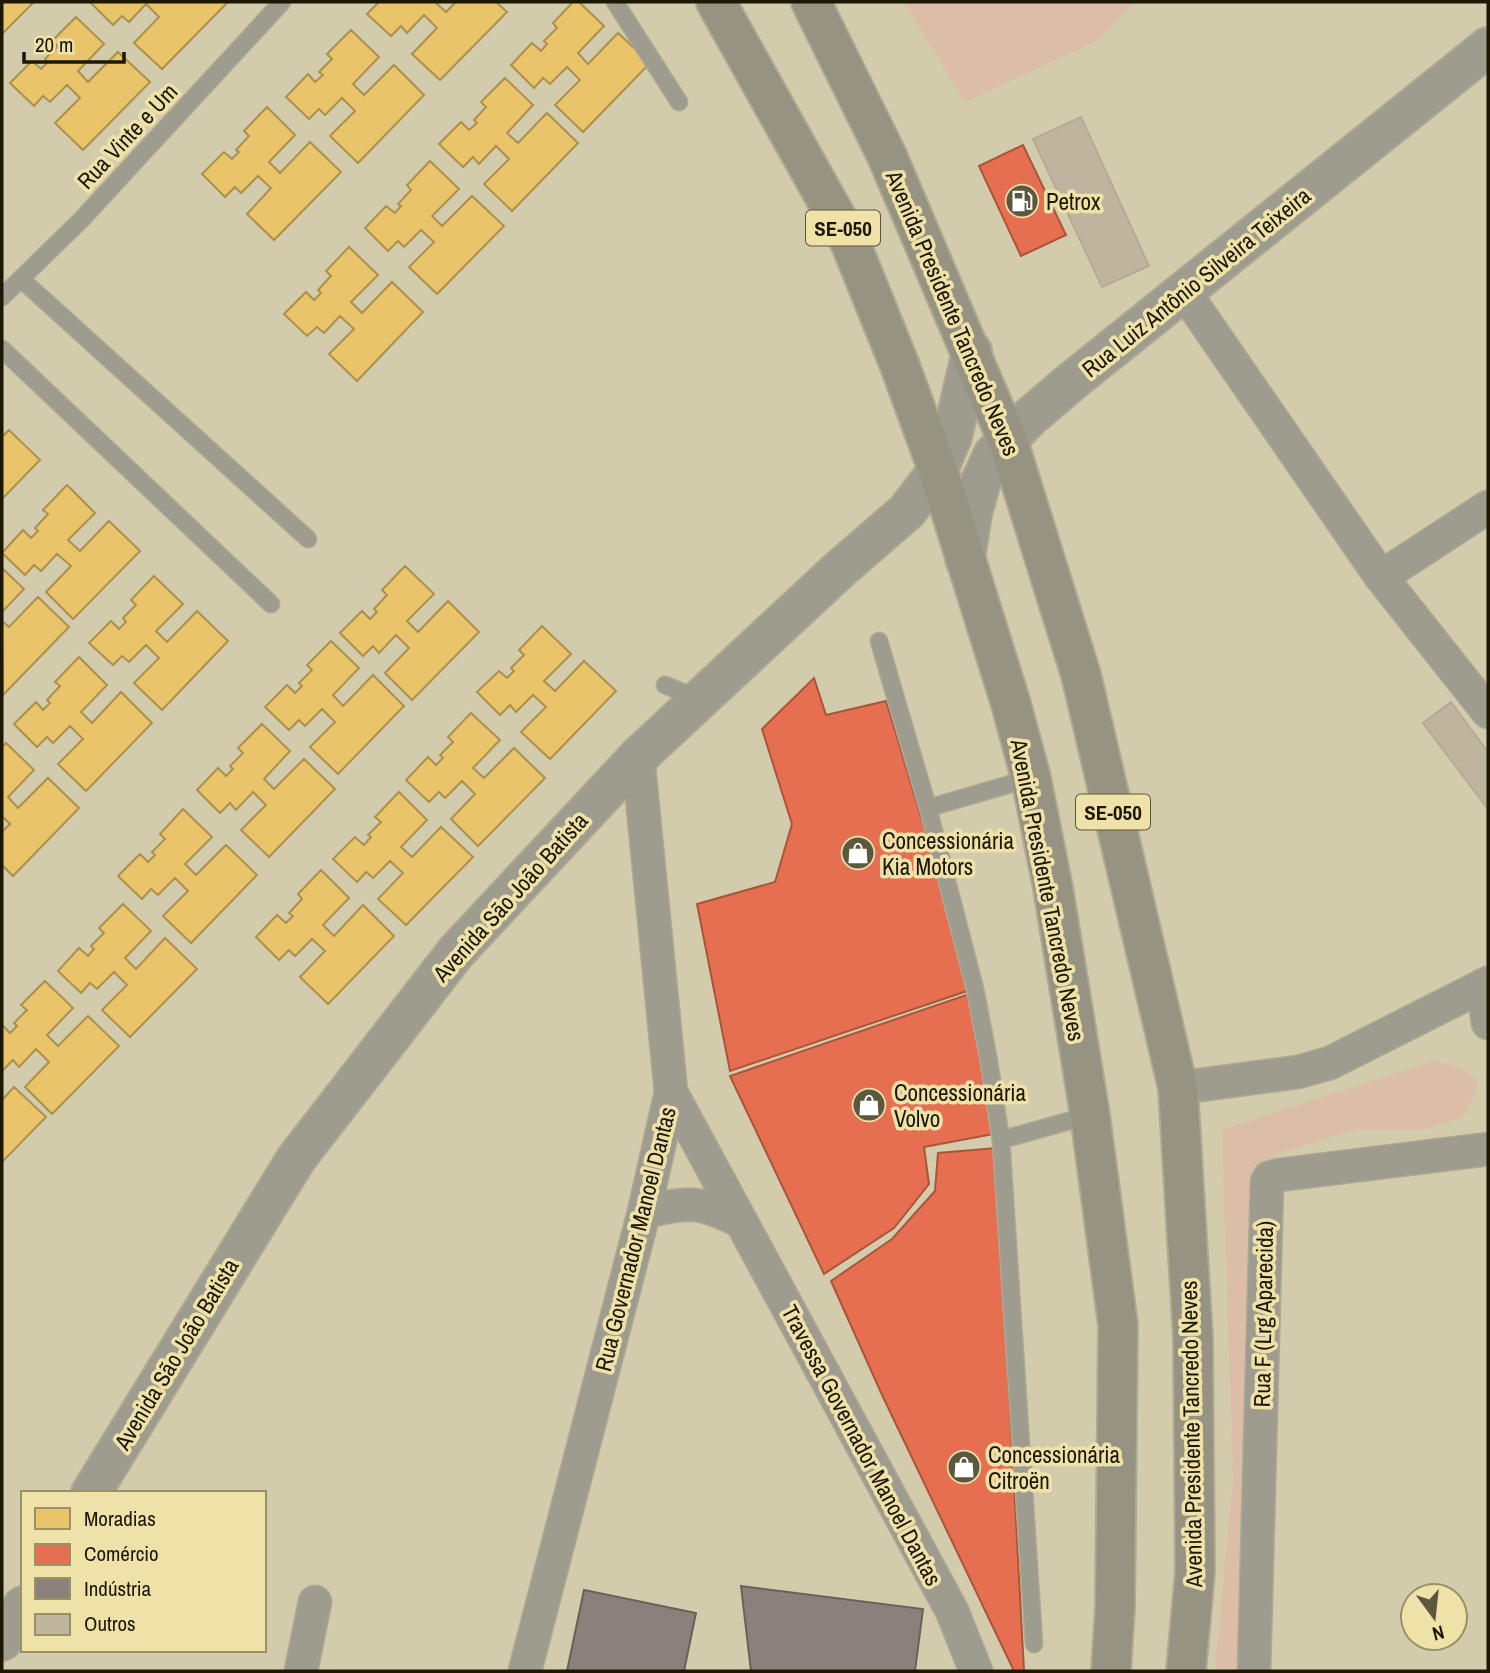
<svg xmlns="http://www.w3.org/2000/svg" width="1490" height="1673" font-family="'Archivo Narrow',sans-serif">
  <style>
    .green { fill: #dcbea8 }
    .homes { fill: #e9c46a; stroke: #ac904b; stroke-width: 2 }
    .shops { fill: #e76f51; stroke: #aa553a; stroke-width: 2 }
    .industry { fill: #8a817c; stroke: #696258; stroke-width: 2 }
    .building { fill: #bfb59e; stroke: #b4ab94; stroke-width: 2 }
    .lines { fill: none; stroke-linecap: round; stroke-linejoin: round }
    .service-casing { stroke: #aea991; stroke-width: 19 }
    .minor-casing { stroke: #aea991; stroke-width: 35 }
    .tertiary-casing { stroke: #aea991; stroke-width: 42 }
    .primary-casing { stroke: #aea991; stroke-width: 42 }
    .service { stroke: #9e9b8f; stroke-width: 16 }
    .minor { stroke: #9e9b8f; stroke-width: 32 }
    .tertiary { stroke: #9e9b8f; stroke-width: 38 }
    .primary { stroke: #969382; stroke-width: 38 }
    .labels { text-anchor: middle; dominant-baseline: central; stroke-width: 7; stroke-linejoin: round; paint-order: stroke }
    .shield { fill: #efe2a9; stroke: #5c5535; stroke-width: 2 }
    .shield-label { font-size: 21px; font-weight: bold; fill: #1d1803 }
    .street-label { font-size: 23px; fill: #1d1803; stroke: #efe2a9 }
    .poi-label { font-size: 23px; fill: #1d1803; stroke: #efe2a9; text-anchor: start }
  </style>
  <rect width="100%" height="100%" fill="#d2cbac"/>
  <path class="green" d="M904,2h231l-39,39 -131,61z
    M1433,1061l28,7 18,14 -15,35 -39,12h-67l-82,25 -23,29 -13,488h-25l18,-193 -11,-348z"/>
  <path class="homes" d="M2,2h32l-32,32z
    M90,2h138l-66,67 -28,-26 25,-26 -13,-13 -17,18 -7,-6 -9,9z
    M379,2h56l11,10 10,-10h40l11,10 -67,68 -28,-26 25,-26 -13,-13 -17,18 -6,-7 -10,10 -24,-22z
    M573,2h6l25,24 -26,27 10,11 30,-31 32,30 -67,69 -28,-27 25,-25 -13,-13 -17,17 -7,-6 -9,10 -23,-23 21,-22 9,8 6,-7 -3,-3 13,-13 -4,-5z
    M76,17l28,27 -26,27 10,11 30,-30 32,30 -67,68 -28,-27 25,-25 -13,-13 -17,17 -7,-6 -9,10 -24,-23 22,-22 9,8 7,-7 -3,-3 13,-13 -6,-5z
    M351,30l28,27 -26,27 11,11 30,-30 30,30 -66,68 -28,-27 25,-25 -13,-13 -17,17 -6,-6 -10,10 -23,-22 22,-23 7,8 8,-7 -4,-3 13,-13 -5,-5z
    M505,78l28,27 -26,28 11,10 29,-30 31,30 -66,68 -28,-27 25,-25 -13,-13 -17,18 -6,-7 -10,10 -24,-23 22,-22 8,8 8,-7 -3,-3 12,-13 -5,-5z
    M267,107l28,28 -26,27 11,11 30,-31 31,30 -67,68 -27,-26 24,-26 -13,-12 -17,17 -6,-6 -10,10 -23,-23 22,-22 8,7 7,-7 -3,-2 13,-14 -5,-5z
    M430,161l29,28 -27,27 10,10 30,-30 32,30 -67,68 -28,-27 25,-25 -13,-12 -17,17 -6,-6 -10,10 -23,-23 21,-22 9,7 6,-7 -3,-2 13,-14 -4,-5z
    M349,247l29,28 -27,27 11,11 30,-31 31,30 -66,69 -28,-27 25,-25 -14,-13 -16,17 -7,-6 -10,9 -23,-22 22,-22 8,8 7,-7 -3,-3 13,-14 -5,-5z
    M9,430l31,30 -38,39v-62z
    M67,485l28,28 -27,27 12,11 29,-30 31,30 -67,68 -27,-27 25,-26 -14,-12 -16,17 -7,-6 -9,10 -23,-22 21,-23 8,8 7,-7 -3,-3 13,-14 -5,-4z
    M405,566l29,28 -27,27 11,11 30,-31 31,31 -67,68 -27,-27 24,-25 -13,-13 -17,18 -6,-7 -10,10 -23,-23 22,-22 8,8 7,-7 -3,-3 13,-14 -5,-5z
    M2,568l22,21 -22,23z
    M154,576l29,28 -27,27 11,11 30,-31 31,30 -66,69 -28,-27 25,-25 -13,-13 -17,17 -7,-6 -9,9 -24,-22 22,-22 8,8 7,-7 -3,-4 13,-13 -5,-5z
    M38,597l31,30 -66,68 -1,-74 7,6z
    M542,626l29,28 -27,27 11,10 29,-30 32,30 -66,68 -29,-27 25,-25 -13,-12 -17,17 -6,-7 -10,10 -23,-23 22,-21 8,7 7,-7 -3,-3 13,-13 -5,-5z
    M331,641l28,27 -26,27 10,11 30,-31 31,31 -66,68 -28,-27 25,-25 -13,-13 -17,17 -6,-6 -10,10 -24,-23 22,-22 8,8 7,-7 -3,-3 13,-13 -5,-5z
    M79,657l28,28 -26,27 11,11 29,-31 31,31 -66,68 -28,-27 25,-25 -13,-13 -17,17 -6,-6 -10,10 -23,-23 22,-22 7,8 7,-7 -3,-3 13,-14 -5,-4z
    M471,713l29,27 -27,28 11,10 30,-30 31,30 -67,68 -27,-27 24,-25 -13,-13 -17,17 -6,-6 -10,10 -23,-22 22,-23 8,8 7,-7 -3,-3 13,-13 -5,-5z
    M262,724l28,27 -26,28 10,10 30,-30 31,30 -66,68 -28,-27 25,-25 -13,-13 -17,18 -6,-7 -10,10 -23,-23 21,-22 8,8 7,-7 -3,-3 13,-13 -5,-5z
    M6,743l28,27 -26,27 10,11 30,-30 31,30 -66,68 -11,-11v-33l8,-8 -8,-8v-69z
    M399,792l28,28 -26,27 11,10 29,-30 32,30 -67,68 -28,-26 25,-26 -13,-12 -17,17 -7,-6 -9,10 -24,-23 22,-22 9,8 7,-8 -3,-2 13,-13 -6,-5z
    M183,809l29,28 -27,27 11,11 30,-30 31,30 -66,68 -28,-27 25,-25 -13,-13 -17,17 -7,-6 -9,10 -24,-23 22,-22 8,8 7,-7 -3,-3 13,-13 -5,-5z
    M321,870l28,28 -26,27 11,11 29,-31 31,31 -66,68 -28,-27 25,-26 -13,-12 -17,17 -6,-6 -10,10 -23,-23 21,-22 9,8 7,-7 -4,-3 13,-14 -4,-5z
    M123,904l28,27 -26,27 11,11 29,-31 32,31 -67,68 -28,-27 25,-25 -13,-13 -17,17 -7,-6 -9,10 -23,-22 21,-23 9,8 6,-7 -3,-3 13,-13 -5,-5z
    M45,981l28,27 -26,27 11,11 30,-30 31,30 -67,68 -27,-27 24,-25 -13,-13 -17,18 -6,-7 -10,10 -1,-1v-44l8,8 7,-7 -3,-3 13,-13 -6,-5z
    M14,1087l32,30 -44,45v-62z"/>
  <path class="shops" d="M1023,145l43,90 -45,21 -42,-90z
    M814,678l12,37 60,-14 87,288 -243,82 -33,-167 78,-22 17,-58 -30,-95z
    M975,992l24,141 -75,14 5,37 -35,44 -70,46 -94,-198z
    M996,1148l28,523h-10l-131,-274 -52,-116 61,-42 43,-48 3,-38z"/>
  <path class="industry" d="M741,1586l182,23 -8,62h-164z
    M584,1590l112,23 -12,58h-117z"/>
  <path class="building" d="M1081,117l68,149 -47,21 -69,-148z
    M1451,702l37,50v57l-65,-86z"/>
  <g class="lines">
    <defs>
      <path id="service" d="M615,2l64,100
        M21,279l287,260
        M2,297l79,-77 201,-218
        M2,349l269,255
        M879,641l49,167 47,181 13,67 13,84 33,504
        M665,685l34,14
        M928,808l103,-30
        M1001,1140l89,-25"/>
      <path id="minor" d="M1185,293l196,284 107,135
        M1381,577l107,-70
        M1483,985l5,38
        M1178,1088l120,-16 32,-9 158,-80
        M671,1092l281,519 24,60
        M644,1212c46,-10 53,-12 96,9
        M301,1671l14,-69
        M525,1671l119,-459 27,-120 -33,-335
        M1254,1671l13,-489 2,-4 10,-3 209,-26"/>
      <path id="tertiary" d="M965,559l7,-45 9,-33 12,-26 37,-38 41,-35 417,-335
        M91,1493l205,-334 160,-207 182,-195 201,-187 68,-59 31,-41 14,-33 20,-86
        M2,1641l21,-35"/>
      <path id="primary" d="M716,2l134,240 50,124 38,104 73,234 20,74 22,110 37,227 28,210 -3,283 -4,63
        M811,2l76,154 121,285 73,234 97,413 15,250 2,234 -9,99"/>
    </defs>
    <use href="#service" class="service-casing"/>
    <use href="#minor" class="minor-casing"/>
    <use href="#tertiary" class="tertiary-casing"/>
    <use href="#primary" class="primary-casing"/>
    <use href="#service" class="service"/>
    <use href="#minor" class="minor"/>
    <use href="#tertiary" class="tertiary"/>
    <use href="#primary" class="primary"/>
  </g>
  <defs>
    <symbol id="fuel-disc" viewBox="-11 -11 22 22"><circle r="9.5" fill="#5c573e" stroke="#efe2a9"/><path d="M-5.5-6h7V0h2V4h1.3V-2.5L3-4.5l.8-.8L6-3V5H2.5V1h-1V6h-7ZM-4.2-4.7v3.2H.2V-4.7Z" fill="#fff"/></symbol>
    <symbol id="shop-disc" viewBox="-11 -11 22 22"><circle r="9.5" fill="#5c573e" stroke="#efe2a9"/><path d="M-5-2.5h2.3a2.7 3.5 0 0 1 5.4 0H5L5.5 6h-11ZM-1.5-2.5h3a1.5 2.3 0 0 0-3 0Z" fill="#fff"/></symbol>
  </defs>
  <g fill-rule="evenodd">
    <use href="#fuel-disc" x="1003" y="182" width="38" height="38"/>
    <use href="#shop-disc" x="839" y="834" width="38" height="38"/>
    <use href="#shop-disc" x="850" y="1086" width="38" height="38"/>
    <use href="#shop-disc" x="945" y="1448" width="38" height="38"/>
  </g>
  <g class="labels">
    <g class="shield">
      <rect x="806" y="210.5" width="74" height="35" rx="5"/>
      <rect x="1076" y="794.5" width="74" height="35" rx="5"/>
    </g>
    <g class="shield-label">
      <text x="843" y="228">SE-050</text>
      <text x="1113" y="812">SE-050</text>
    </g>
    <g class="street-label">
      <text transform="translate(127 136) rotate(-47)">Rua Vinte e Um</text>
      <text transform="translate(1196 282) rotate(-39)">Rua Luiz Antônio Silveira Teixeira</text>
      <text transform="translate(953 313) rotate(67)">Avenida Presidente Tancredo Neves</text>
      <text transform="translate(1048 890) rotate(79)">Avenida Presidente Tancredo Neves</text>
      <text transform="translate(510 897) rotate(-48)">Avenida São João Batista</text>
      <text transform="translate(635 1239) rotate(-76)">Rua Governador Manoel Dantas</text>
      <text transform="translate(1263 1314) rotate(-89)">Rua F (Lrg Aparecida)</text>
      <text transform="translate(176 1354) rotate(-59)">Avenida São João Batista</text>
      <text transform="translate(1191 1434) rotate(-91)">Avenida Presidente Tancredo Neves</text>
      <text transform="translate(862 1445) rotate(62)">Travessa Governador Manoel Dantas</text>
    </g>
    <g class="poi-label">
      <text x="1046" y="201">Petrox</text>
      <text x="882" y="840">Concessionária<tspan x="882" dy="26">Kia Motors</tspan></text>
      <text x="894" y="1092">Concessionária<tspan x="894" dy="26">Volvo</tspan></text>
      <text x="988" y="1454">Concessionária<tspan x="988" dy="26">Citroën</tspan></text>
    </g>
  </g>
  <rect width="1490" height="1673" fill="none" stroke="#1d1803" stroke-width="7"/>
  <rect x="21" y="1491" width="245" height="161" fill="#efe2a9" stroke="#9b9167" stroke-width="2"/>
  <rect x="35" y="1508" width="35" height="21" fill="#e9c46a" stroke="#9b9167" stroke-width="2"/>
  <text x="84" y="1526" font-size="21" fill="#1d1803">Moradias</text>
  <rect x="35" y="1544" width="35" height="21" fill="#e76f51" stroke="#9b9167" stroke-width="2"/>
  <text x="84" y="1561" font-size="21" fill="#1d1803">Comércio</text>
  <rect x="35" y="1578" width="35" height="21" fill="#8a817c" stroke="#9b9167" stroke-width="2"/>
  <text x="84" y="1596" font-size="21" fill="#1d1803">Indústria</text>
  <rect x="35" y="1614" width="35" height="21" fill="#bfb59e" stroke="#9b9167" stroke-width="2"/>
  <text x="84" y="1631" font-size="21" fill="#1d1803">Outros</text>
  <g transform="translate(1434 1617) rotate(165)"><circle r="33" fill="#efe2a9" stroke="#9b9167" stroke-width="2"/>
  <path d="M0-5L12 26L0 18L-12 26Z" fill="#5c573e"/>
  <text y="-10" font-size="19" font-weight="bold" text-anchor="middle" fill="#1d1803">N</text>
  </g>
  <path d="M24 52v10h100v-10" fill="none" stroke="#1d1803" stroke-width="3.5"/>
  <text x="35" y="52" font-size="21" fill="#1d1803" stroke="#efe2a9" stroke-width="5" paint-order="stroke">20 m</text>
</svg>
